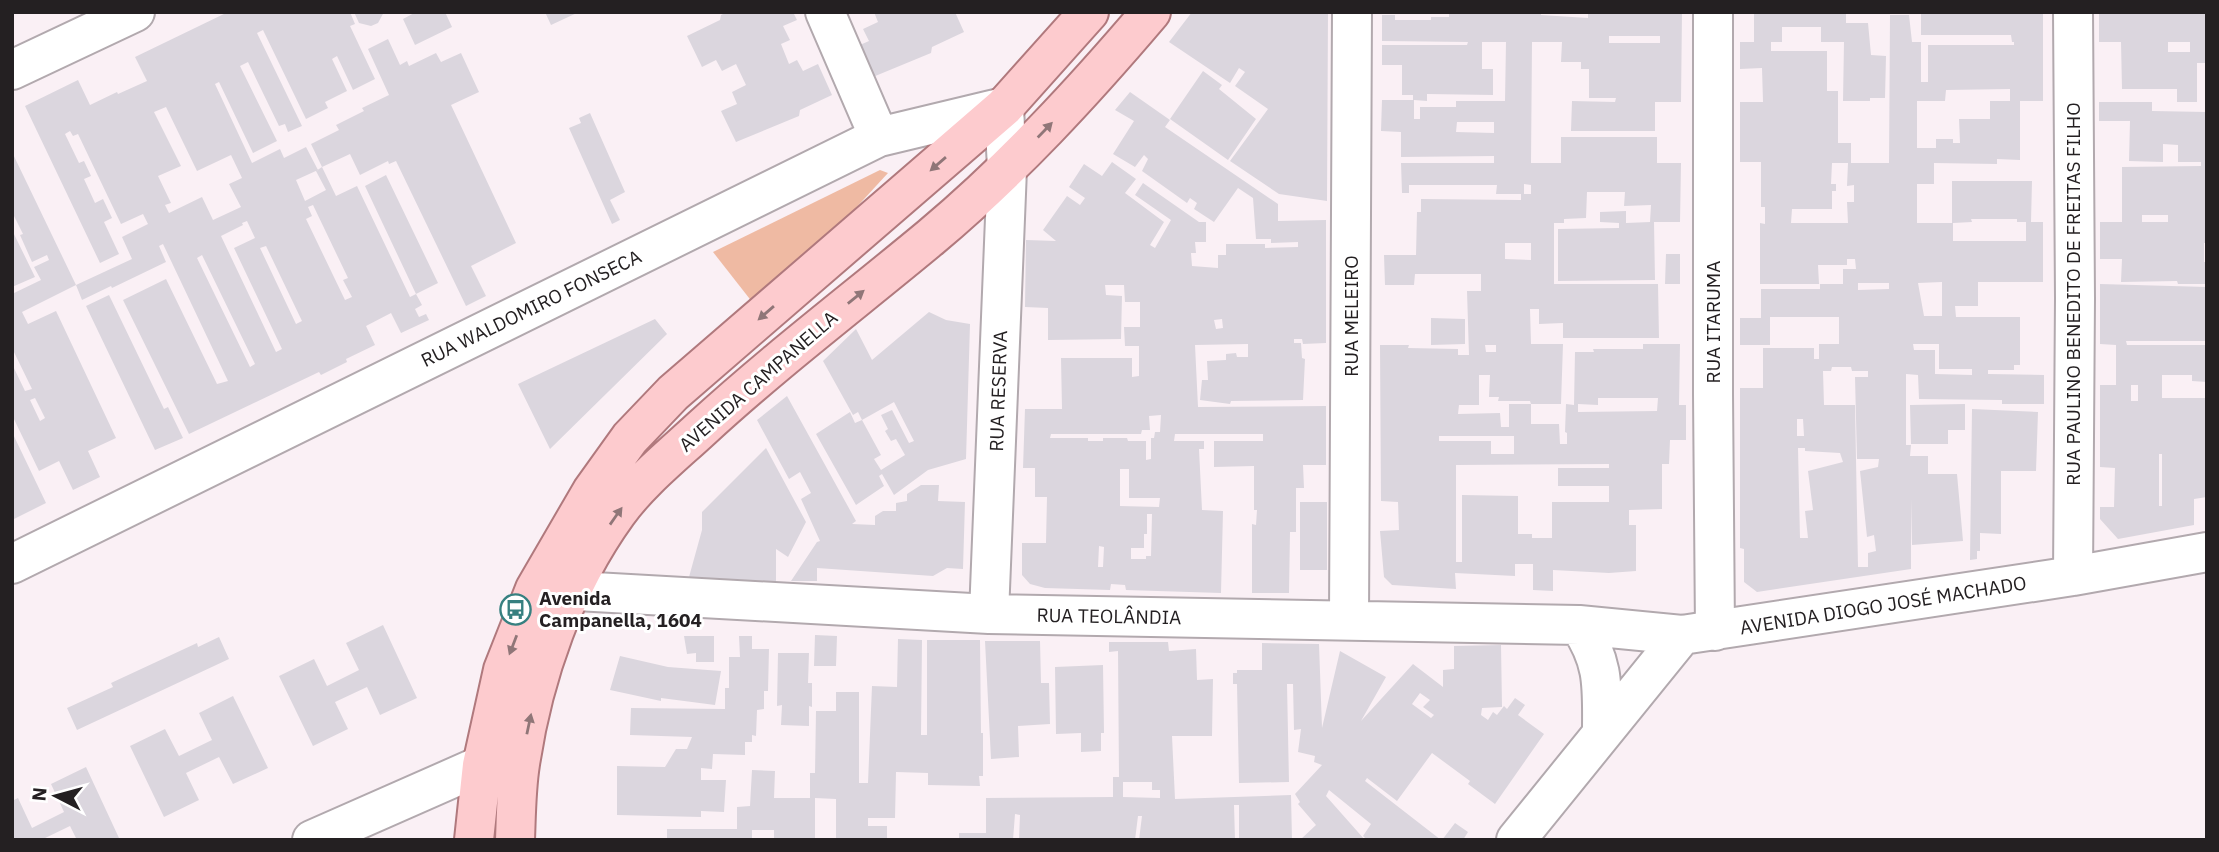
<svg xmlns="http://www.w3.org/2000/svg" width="2219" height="852" font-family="'IBM Plex Sans',sans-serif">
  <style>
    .green { fill: #efbaa3 }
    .building { fill: #dbd6de; fill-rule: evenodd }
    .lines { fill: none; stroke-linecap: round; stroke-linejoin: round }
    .minor-casing { stroke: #b2a9ae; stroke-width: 42 }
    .major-casing { stroke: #b0797d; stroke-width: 42 }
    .minor { stroke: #fff; stroke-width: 38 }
    .major { stroke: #fdcbce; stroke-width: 38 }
    .oneway { fill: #907678 }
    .labels { text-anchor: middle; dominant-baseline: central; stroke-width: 6; stroke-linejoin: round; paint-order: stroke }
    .street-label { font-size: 19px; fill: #242022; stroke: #fff }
    .poi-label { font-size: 19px; font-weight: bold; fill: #242022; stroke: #fff; text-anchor: start }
  </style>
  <rect width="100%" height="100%" fill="#faf0f5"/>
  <path class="green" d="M880,170l8,3 -128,139 -47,-60z"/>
  <path class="building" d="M228,12h122l5,12 -5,2 25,53 -22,11 -16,-34 -5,3 15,32 -22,11 3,6 -22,11 -43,-89 -6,3 45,93 -14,6 -3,-8 -6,2 -31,-64 -8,4 37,75 -24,12 -34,-71 -4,2 37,79 28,-14 4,9 22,-11 12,23 -22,10 9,21 21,-11 -10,-19 6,-4 14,29 21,-10 53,111 6,-3 6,11 -7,4 4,8 7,-3 3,6 -28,13 -10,-20 -25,13 9,19 -29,14 1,3 -26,13 -2,-3 -130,62 -66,-134 43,-21 51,105 11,-3 -65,-137 -4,2 7,16 -54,26 -1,-2 -29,14 -6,-15 56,-26 -10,-22 26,-13 -5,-10 -22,10 -43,-90 -5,2 -3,-5 -5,3 14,29 5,-2 7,15 -7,3 11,24 8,-4 9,19 -8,4 15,32 -19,9 -75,-157 53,-26 12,25 27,-13 1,2 29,-13 -12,-24zM166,107l31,64 34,-16 11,23 -13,6 12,23 -28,13 -11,-23 -33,16 -4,-8 6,-2 -13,-27 23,-10 -27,-54zM313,205l35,73 -5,2 9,17 -7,3 -39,-81 6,-3 -4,-9zM247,221l8,17 -21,10 48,101 -6,3 -55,-116 22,-11 -1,-2zM266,246l36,75 -6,3 -36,-76zM202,255l53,109 -5,3 -53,-109z
    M354,12h30l-6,11 -7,3 -12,-3z
    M416,12h29l7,15 -37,18 -12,-26z
    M545,12h34l-28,13z
    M727,12h66l4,8 -14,6 7,14 -9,4 8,20 8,-4 6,11 15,-7 14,31 -32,15 -1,6 -63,26 -15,-31 16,-7 -5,-12 14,-7 -10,-21 -14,7 -6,-11 -14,7 -15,-31 33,-16 1,-5z
    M874,12h81l9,20 -32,15 -1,6 -63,26 -15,-31 16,-7 -6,-12 15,-7z
    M1192,12h136l-1,189 -48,-7 -49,-33 38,-52 -33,-23 10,-14 -6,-4 -9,15 -61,-41z
    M1449,12h92v3l47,3v-6h94l-1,90h-26v29h-84l1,-30 43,1 1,-4h-27v-29h-8v-7h-20l1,-20h-30l-1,121h30v-26h96v26h24l-1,59h-26l1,58 -97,1v-52l61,-1v-5l-19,-1v-10l26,-1v12l24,-1 1,-17 -27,1 1,-14h-38l-1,26 -22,1v4h-10v61h104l1,54h-96v-15l-24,1v-15h-9l1,35h32l-2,60h-30v20h28l1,20h7v-11l-2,-1 1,-28 8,1 1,-53h19l-1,-3h50v-5h37l-1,61h7v35h-16l-1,24h-7v45l-33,1v15h7v46l-27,2 -56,-3v21l-20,-1v-26h-18v12l-60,-3 1,16 -64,-4 -8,-8 -4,-46 19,-1 -1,-28 -17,-1 -1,-156h29l-1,3 50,1v6h11l-2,-64h14v-17h-66l-1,11h-29l-1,-30h32l1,-43h4v-13l100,1v-6h-25l1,-9h-88v8h-7l-1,-30h93v-7l-93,1v-25l-20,-1 1,-31h31v-5h-11v-30h-20v-20h85l1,-3 -86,-1v-26h13v5h36v-3h18zM1609,36h51v7h-51zM1482,42h24l-1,59h-49v6h-36v12h-6v-19l13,1v-7l66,1v-26h-11zM1457,122h37v11l-38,-1zM1524,184l7,1v9h-7zM1505,243h26v17l-26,-1zM1485,345h11v7h-10zM1479,375h11l-1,22h10l-1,4h32l1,3h-22v23h-8l-1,-14 -42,1 1,-9h20zM1598,398h60l-1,13 -79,1v-8l20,1zM1439,436h75v18h-23v-13h-52zM1609,464v4h-51v18h51v16h-57v36h-20v-4h-14v-38l-56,-1v67h-6v-97z
    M1754,12h92v11h22l3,32 15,1 -1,42h-15v3h-27l1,-59h-23v-15h-39v15h-11v9h56v40h11v52h13v20h38l1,-148h19l3,27h9v40h7v-37h86v-3h-2l-1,-7h-90v-23h122v89h-23v59l-23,-1v5l-63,-1v21h-17v39h35v-42h80l-1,41h12v60h-65v24h-23l1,11h64v48h-6v5h-26v4l56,1v29h-42v-4l-83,-1 -1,-24 -12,-1v71h5l-1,11h18v18h29l6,67 -51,4 -1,-46v70l-154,23 -13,-10v-33l-4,-1v-160h23v-40h51v11h5v-15h20v-27h-69v28h-30v-27h21v-29h59v-5h23v-15h13l-1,-10h-8v6h-29l1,19h-59v-61l5,1v-17h-4v-45h-21v-60h23l-1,-34 -22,1v-27h14zM2010,89v12h-20v18h-31l1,24h-7v-4h-17v9h-19v-47h28l1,-11zM1832,163h16l-1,23 7,-1v17h-7l1,21h-57l1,-14h40v-18h4v-7h-5zM1971,219h46v3h9v19h-73v-18l19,-1zM1942,282v34h-18l-6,-33zM1858,283h31v6l-31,1zM1913,344h26v25h33v6l-37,-1v-24h-21zM1832,367h19l1,4h16v6h-13l2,82h22l-1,8 -18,4 7,66 7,-2 2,16 -8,2v14h-10l-3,-162h-31l-1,-34h8zM1797,419h6l1,17h-7zM1798,448h7v3l35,2 3,9 -35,9 5,39 -8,1 3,27h-8z
    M2099,12h108v51h-10v39h-20v-13h-55l-1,-47h-22zM2168,42h22v10h-22z
    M388,39l12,26 7,-4 2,5 27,-13 5,9 20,-9 18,39 -28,13 65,138 -45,23 15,30 -20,10 -70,-145 -7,3 -1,-3 -28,14 -10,-21 -28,13 -11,-23 28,-14 -3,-5 28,-14 -2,-3 27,-13 -21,-46z
    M1203,71l19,14 -3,4 37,30 -28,41 -58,-41z
    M1130,92l40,28 -5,7 113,77v17l48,-1v123l-23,1 -1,-5h-8v4h7l1,15 3,1 -2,41 -72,1 -1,3 -30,-4 2,-20h6l-1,-19 19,-1v-6l10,-1 1,4h11v-13l-53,1 3,62 128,-1v59h-23l1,23h-8v44h-6l-1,61h-37v-69l4,1 1,-15h-3v-44l-40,1v-26h49v-7h-88l-1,7h30v8h-5l3,61 21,1 -2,82 -95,-3 -1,-5 -14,-1 -1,6 -65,-2 -15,-4 -8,-9v-32h24l1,-46h-12v-29h-12l2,-59h37l-1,-51h71v19l7,-1v-30h-14l-1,-19h16v-25h-15l-1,-17h-19l1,10 16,1 -1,43 -73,1v-32l-23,-1 1,-67 30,1 -13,-11 24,-34 13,9 5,-7 -16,-11 15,-23 18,12 10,-14 24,17 -11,14 39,29 -14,23 5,3 16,-28 -36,-25 8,-12 56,39h7v20h-11l1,11h-5l1,13 26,2v-13h8v-11h39v4l33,-1v-5l-27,1v-4h-15l-3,-41 -15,-10 -24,34 -20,-13 3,-6 -7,-5 -3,5 -45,-32 6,-12 -4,-4 -9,12 -22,-13 21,-33 -19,-11zM1222,319l1,9 -7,1 -2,-9zM1161,415l-1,17h-5l-1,6h-3v21l-5,1v-19h-18l-1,-3h-24v3h-15v-3h-38l1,-4h90l1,-4h8l-1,-14zM1120,469h9v29h31l-1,9 -39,-1zM1147,514h5l-1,42h-5v3h-15v-11h13v-14h3zM1099,546l5,1 -1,20h-5z
    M2099,102h53v9l55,1v131h-3v19h3v22h-29l-1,-3 -56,1 1,-23h-22v-37h22v-55l79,-1v-4h-23v-17l-15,-1v18l-34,-1 1,-40h-31zM2142,215h26v7h-26z
    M590,113l35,79 -15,8 10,20 -8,4 -43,-96 12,-5 -2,-5z
    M12,152l64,133 -54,27 6,12 28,-13 60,127 -28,13 12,26 -27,13 -14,-29 -20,10 -27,-56v-51l13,27 7,-2 -20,-41v-54l29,-14 -7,-13 15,-7 -2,-5 -15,7 -12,-27 3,-1 -11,-22zM35,398l10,20 -5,3 -10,-21z
    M386,175l52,108 -22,11 -51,-108z
    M12,230l23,47 -23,10z
    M1666,254h14v30h-15z
    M2100,284l107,3v54h-81l1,4h80v37l-15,-1v-6h-30v23h45v99l-13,2v26l-76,14 -18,-20v-12h14l1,-39 -15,-1v-82h16v-40l-16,-1zM2131,385h7v16h-7zM2159,454h3v52h-3z
    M109,295l55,114 4,-2 15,31 -28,12 -69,-144z
    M929,312l17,8 24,4 -4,135 -38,11 -34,25 -12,-21 -3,2 5,10 -28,19 -40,-71 34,-22 5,11 7,-3 19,35 -7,4 7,11 24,-15 -9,-16 -5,2 -6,-10 3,-2 -7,-14 11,-5 17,33 5,-2 -20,-39 -32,18 -4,-8 -5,3 -30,-54 33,-32 16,31z
    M1431,318l34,1v25l-34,1z
    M655,319l12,15 -117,115 -32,-65z
    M787,396l69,125 -4,3 23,1v-9l8,-5h13v-8l11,-2v-7l14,-9h18l-1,16 27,1 -2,67 -16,-1 -14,8 -116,-8v13h-26l26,-39 3,-1 -19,-42 10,-6 -11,-21 -11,7 -32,-59z
    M1965,404v26h-17v14h-37l-1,-39z
    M1972,409l66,3 -2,59h-35v63l-21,-1v18h-3v8l-7,1z
    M12,432l34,71 -34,17z
    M766,448l40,74 -18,35 -12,-8v33l-87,-5 13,-47v-18z
    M1300,502h27v68h-27z
    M383,625l34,73 -37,17 -13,-28 -32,15 13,27 -35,17 -34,-70 35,-17 13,27 32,-16 -13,-27z
    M815,635l22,1 -1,30h-22z
    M684,636h30v26h-18v-9l-9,1z
    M739,636h13v13h17l-1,42h-4v18l-7,1 -1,26 -4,-1v7h-7v13l-32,-1 -1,15 -11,-1v12h25l-2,32 -23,-1v6l-84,-2v-49l48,1 11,-18h11l5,-12 -62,-2 1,-27 94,1v-21h4v-31h11z
    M219,637l10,22 -152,71 -10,-22 46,-21 -2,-4 86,-40 1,4z
    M898,639l24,1 -1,95h6v-95h53l1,93h2v43h-4l1,10 -52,-1v-12l-32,-1 -1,46h-27v8h19v14h-51v-41l-21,-1v42h-41v-10h-22v10h-85v-11h70v-22l13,-1 2,-36 23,1 -1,27h36v-25h5l1,-62h20v-19h23v91h9l4,-97 25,1z
    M985,641h55l1,42h8l1,41 -32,2 1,31 -28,2z
    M1109,642h59l1,9 27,-2 1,31 16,-1 -1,57h-40l3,63 116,-4 1,45h-53v-35h-5l1,35h-96l3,-24h-4l-3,24h-116l1,-25 -5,-1 -2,26h-54v-7h27v-35l127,-1v-20h6l-1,-126 -9,1zM1123,782h29v8h8v8l-37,-1z
    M1262,643l57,1 3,84 18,-77 46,26 -25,44 52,-57 30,23v-17l11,-1v-23l47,-1 1,62 -20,1 -1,7 7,5 5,-8 4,3 7,-9 3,3 8,-11 10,7 -7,10 26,19 -49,70 -27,-20 2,-3 -38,-28 -35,48 -30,-23 -2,3 76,59h-74l-4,-4 8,-12 -42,-34 -3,6 39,44h-65l16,-15 -18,-21 2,-2 -5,-8 27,-29 -8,-3 1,-6 -17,-4 3,-23 -7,1 -1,-46h-6l2,98 -50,1 -2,-99h-4v-11h4v-3h25zM1420,693l10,7 -7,7 11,8 -3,3 -19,-14z
    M778,653h31l-1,30h4v24l-3,-1v20l-28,-1 1,-20 -5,1z
    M620,656l48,11 53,4 -6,34 -54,-7v3l-51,-11z
    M1103,665l1,68h-3v18l-20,1v-19l-25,1 -1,-67z
    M233,696l35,72 -35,16 -14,-27 -33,16 13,27 -35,17 -34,-71 35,-17 14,27 33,-16 -13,-27z
    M86,767l33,71 -42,2 -7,-14 -29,14h-29v-39l6,-3 14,30 32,-16 -13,-28z
    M1455,823l13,9 -5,8h-21z"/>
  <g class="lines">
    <defs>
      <path id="minor" d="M825,12l54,125
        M1713,12v382l2,237
        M12,70l123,-58
        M12,564l867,-427 125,-30 3,62 -18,445
        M2073,576l2,-278 -2,-286
        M541,589l448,25 590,11 103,10 391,-59 134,-24
        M1349,620l3,-608
        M1579,625c26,38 23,63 23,107
        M312,840l170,-75h30
        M1516,840l166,-205"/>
      <path id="major" d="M474,840l8,-75 21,-95 32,-81 57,-98 38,-53 43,-45 331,-286 85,-95
        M515,840c1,-25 1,-51 5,-76 13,-88 45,-179 97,-251 22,-31 57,-59 85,-85 73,-67 152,-127 229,-191 81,-68 152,-145 220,-225"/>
    </defs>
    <use href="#minor" class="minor-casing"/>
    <use href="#major" class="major-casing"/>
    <use href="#minor" class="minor"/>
    <use href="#major" class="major"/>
  </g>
  <defs><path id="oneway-solid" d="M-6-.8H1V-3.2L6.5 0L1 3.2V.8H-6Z" transform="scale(1.75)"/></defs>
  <g class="oneway">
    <use href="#oneway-solid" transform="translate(1045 130) rotate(-46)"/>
    <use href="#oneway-solid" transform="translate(938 164) rotate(139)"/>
    <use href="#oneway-solid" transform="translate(856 297) rotate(-39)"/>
    <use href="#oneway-solid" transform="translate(766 313) rotate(139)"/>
    <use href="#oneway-solid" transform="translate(616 516) rotate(-55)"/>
    <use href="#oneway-solid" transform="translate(513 645) rotate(111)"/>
    <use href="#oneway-solid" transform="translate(529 724) rotate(-78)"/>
  </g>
  <defs>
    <symbol id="bus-ring" viewBox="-11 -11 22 22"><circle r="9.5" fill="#fff" stroke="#378080" stroke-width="1.5"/><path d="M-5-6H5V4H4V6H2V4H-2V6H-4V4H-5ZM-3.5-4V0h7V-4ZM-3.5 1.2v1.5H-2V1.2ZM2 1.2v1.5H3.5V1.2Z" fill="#378080"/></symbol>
  </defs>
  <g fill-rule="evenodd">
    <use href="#bus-ring" x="498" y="592" width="35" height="35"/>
  </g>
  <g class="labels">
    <g class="street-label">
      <text transform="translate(2073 294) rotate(-90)">RUA PAULINO BENEDITO DE FREITAS FILHO</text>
      <text transform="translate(531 308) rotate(-26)">RUA WALDOMIRO FONSECA</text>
      <text transform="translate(1351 316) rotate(-90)">RUA MELEIRO</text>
      <text transform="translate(1713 322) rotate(-90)">RUA ITARUMA</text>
      <text transform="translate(758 381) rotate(-41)">AVENIDA CAMPANELLA</text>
      <text transform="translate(998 391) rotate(-88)">RUA RESERVA</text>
      <text transform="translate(1883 605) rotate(-9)">AVENIDA DIOGO JOSÉ MACHADO</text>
      <text transform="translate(1109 616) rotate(1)">RUA TEOLÂNDIA</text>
    </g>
    <g class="poi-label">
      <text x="539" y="598">Avenida<tspan x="539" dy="22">Campanella, 1604</tspan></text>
    </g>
  </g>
  <rect width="2219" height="852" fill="none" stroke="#242022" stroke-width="28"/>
  <g transform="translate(56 796) rotate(276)" stroke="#ffffff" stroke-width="5" paint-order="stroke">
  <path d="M0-5L12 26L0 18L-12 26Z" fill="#242022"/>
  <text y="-10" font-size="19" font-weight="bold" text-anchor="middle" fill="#242022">N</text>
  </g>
</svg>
